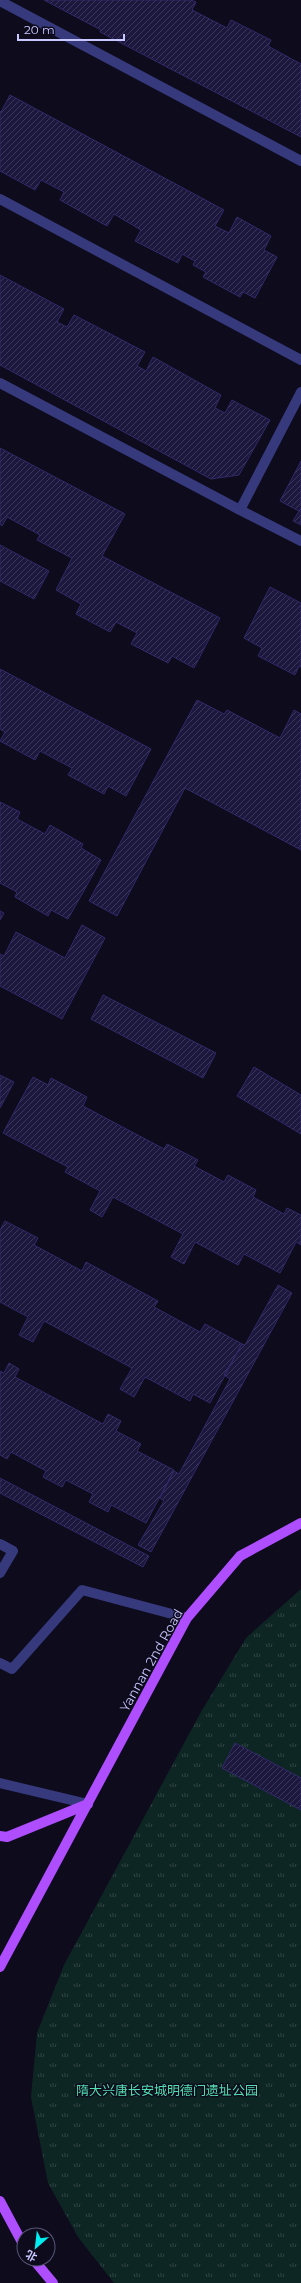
<svg xmlns="http://www.w3.org/2000/svg" width="301" height="2283" font-family="Montserrat,'Noto Sans SC',sans-serif">
  <style>
    .grass { fill: url(#grass-tufts) }
    .building { fill: url(#building-hatch); stroke: #312969 }
    .lines { fill: none; stroke-linecap: round; stroke-linejoin: round }
    .service { stroke: #36397c; stroke-width: 10 }
    .minor { stroke: #36397c; stroke-width: 10 }
    .primary { stroke: #ae4eff; stroke-width: 10 }
    .labels { text-anchor: middle; dominant-baseline: central; stroke-width: 3; stroke-linejoin: round; paint-order: stroke }
    .street-label { font-size: 13px; fill: #c8c7ff; stroke: #0d0b1c }
    .park-label { font-size: 13px; fill: #53deb0; stroke: #0d0b1c }
  </style>
  <defs>
    <pattern id="grass-tufts" width="24" height="20" patternUnits="userSpaceOnUse"><rect width="24" height="20" fill="#0e2623"/><path d="M3 7l-1-3M5 7V3M7 7l1-3M15 17l-1-3M17 17v-4M19 17l1-3" fill="none" stroke="#304444"/></pattern>
    <pattern id="building-hatch" width="6" height="6" patternUnits="userSpaceOnUse"><rect width="6" height="6" fill="#1c173d"/><path d="M-1 1l2-2M0 6l6-6M5 7l2-2" fill="none" stroke="#3c375a"/></pattern>
  </defs>
  <rect width="100%" height="100%" fill="#0d0b1c"/>
  <path class="grass" d="M301,1589v694h-187l-36,-46 -30,-54 -17,-86 6,-64 27,-68 137,-253 45,-74z"/>
  <path class="building" d="M44,0h147l5,2 -4,8 35,18 4,-8 40,20 -3,6 33,18v73l-201,-105 1,-2z
    M10,95l214,115 -9,16 14,7 8,-16 34,19 -7,14 13,7 -22,41 -12,-6 -3,5 -37,-20 3,-5 -13,-7 2,-4 -13,-7 -4,9 -43,-22 6,-11 -27,-16 -7,12 -47,-26 4,-8 -23,-12 -6,10 -35,-19v-60l1,1z
    M0,275l64,34 -7,13 10,5 7,-12 71,37 -8,14 9,5 7,-14 68,38 -6,13 10,5 7,-13 38,20 -31,55 -28,4 -211,-114z
    M0,448l125,66 -23,42 118,62 -26,50 -22,-12 -4,7 -37,-19 6,-11 -21,-11 -6,10 -34,-18 5,-10 -25,-14 16,-32 -35,-18 3,-5 -33,-18 -5,9 -2,-2z
    M301,461v64l-8,-4 6,-10 -19,-10z
    M0,545l49,26 -15,28 -34,-18z
    M270,587l31,16v64l-2,-1 -4,9 -37,-19 4,-8 -18,-10z
    M0,669l151,80 -25,47 -18,-10 -4,8 -36,-19 4,-7 -32,-17 -5,9 -35,-19 5,-9 -5,-3z
    M197,700l27,14 3,-4 53,28 14,-28 7,4v136l-116,-62 -68,128 -28,-15z
    M0,802l20,10 -3,7 28,15 5,-9 33,19 -2,4 20,12 -33,59 -17,-9 -3,6 -33,-19 2,-5 -17,-9z
    M0,911l4,2 -4,7z
    M82,925l23,13 -43,81 -62,-33v-32l4,2 12,-24 49,26z
    M103,995l113,58 -13,25 -112,-59z
    M254,1067l47,28v39l-64,-38z
    M0,1075l14,7 -14,26z
    M33,1077l15,8 3,-7 36,19 -4,9 81,43 3,-5 31,16 -4,6 30,16 4,-7 28,15 -3,7 31,17 3,-6 14,7v30l-5,-3 -16,31 -36,-19 -6,11 -43,-23 -11,22 -13,-7 12,-23 -70,-37 -11,20 -12,-7 10,-19 -35,-19 3,-5 -65,-34z
    M5,1221l33,17 -4,7 48,26 4,-9 72,39 -4,6 46,25 5,-8 37,20 -32,59 -17,-9 -3,7 -45,-24 -11,20 -14,-8 12,-21 -88,-47 -11,21 -14,-7 9,-18 -28,-15v-72z
    M278,1285l14,8 -141,259 -13,-7 26,-44 -4,-3 14,-27 5,3 51,-95 -6,-4 18,-31 3,1z
    M9,1363l10,6 -4,8 88,47 5,-10 13,7 -5,10 25,13 -4,7 37,19 -28,53 -35,-18 -3,7 -19,-10 4,-8 -27,-14 -4,7 -19,-10 3,-6 -35,-19 -4,7 -7,-4v-84l4,2z
    M0,1478l149,78 -6,11 -143,-74z
    M235,1743l66,35v32l-79,-42z"/>
  <g class="lines">
    <path class="service" d="M0,1544l13,7 -13,22
      M0,1663l12,6 70,-79 105,28"/>
    <path class="minor" d="M0,1l301,160
      M0,199l301,161
      M0,383l240,127 61,-118
      M240,510l61,31
      M0,1783l88,21"/>
    <path class="primary" d="M0,1836l7,1 81,-33
      M0,1967l187,-349 53,-62 61,-33
      M0,2201l24,45
      M33,2259l20,24"/>
  </g>
  <g class="labels">
    <g class="street-label">
      <text transform="translate(151 1660) rotate(-61)">Yannan 2nd Road</text>
    </g>
    <g class="park-label">
      <text x="167" y="2090">隋大兴唐长安城明德门遗址公园</text>
    </g>
  </g>
  <g transform="translate(36 2247) rotate(208)"><circle r="19" fill="#0d0b1c" stroke="#585677"/>
  <path d="M0-3L7 15L0 10L-7 15Z" fill="#00edf2"/>
  <text y="-6" font-size="11" font-weight="bold" text-anchor="middle" fill="#c8c7ff">北</text>
  </g>
  <path d="M18 34v6h106v-6" fill="none" stroke="#c8c7ff" stroke-width="2"/>
  <text x="24" y="34" font-size="12" fill="#c8c7ff" stroke="#0d0b1c" stroke-width="3" paint-order="stroke">20 m</text>
</svg>
